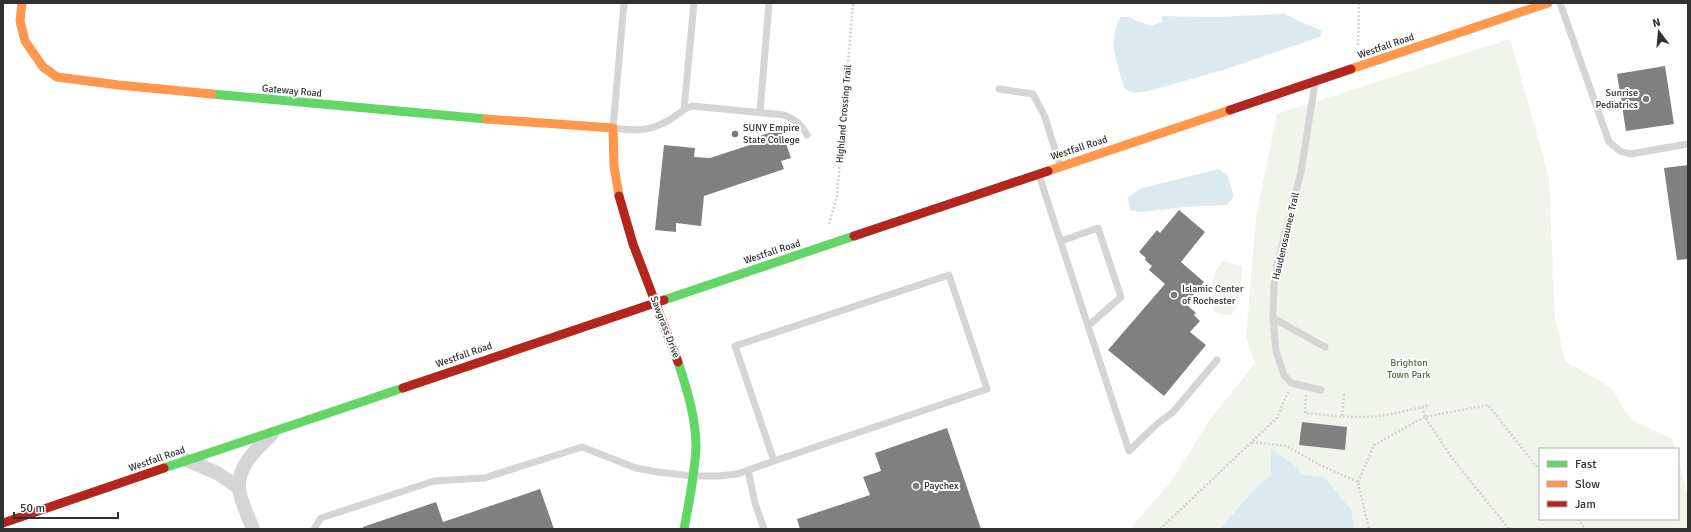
<svg xmlns="http://www.w3.org/2000/svg" width="1691" height="532" font-family="Signika,sans-serif">
  <style>
    .green { fill: #f1f3ed }
    .water { fill: #dbeaf0 }
    .building { fill: #808080 }
    .lines { fill: none; stroke-linecap: round; stroke-linejoin: round }
    .path { stroke: #d4d4d4; stroke-width: 2.5; stroke-dasharray: 2 2; stroke-linecap: butt }
    .lane { stroke: #d5d5d5; stroke-width: 7 }
    .street { stroke: #d5d5d5; stroke-width: 14 }
    .fast { stroke: #63d668; stroke-width: 9 }
    .slow { stroke: #ff974d; stroke-width: 9 }
    .jam { stroke: #b3261e; stroke-width: 9 }
    .poi-dot { fill: #797979; stroke: #fff; stroke-width: 1.5 }
    .labels { text-anchor: middle; dominant-baseline: central; stroke-width: 4; stroke-linejoin: round; paint-order: stroke }
    .street-label { font-size: 10px; fill: #313131; stroke: #fff }
    .poi-label { font-size: 10px; fill: #313131; stroke: #fff; text-anchor: start }
    .park-label { font-size: 10px; fill: #596a41; stroke: #fff }
  </style>
  <rect width="100%" height="100%" fill="#fff"/>
  <path class="green" d="M1510,39l39,139 6,140 10,43 46,27 19,31 42,20 3,10h-135v70h138v-60l10,38v32h-558l41,-47 38,-61 46,-58 -9,-26 10,-120 21,-103z
    M1223,261l19,5c0,9 -2,42 -9,47 -5,4 -13,1 -18,0 -7,-12 -3,-43 8,-52z"/>
  <path class="water" d="M1284,14l38,17 -2,6 -97,33 -74,21 -15,2 -9,-4c-7,-22 -19,-51 -4,-72h7l23,9 11,-4v-6l53,1z
    M1219,169l8,6 7,21 -7,9 -43,2 -43,5 -11,-2 -2,-13 14,-9z
    M1271,449l26,18 4,7 24,4 26,32 3,19h-134l37,-43 14,-11z"/>
  <path class="building" d="M1665,66l9,58 -48,7 -9,-57z
    M781,129l10,29 -10,3 3,8 -80,27 -3,30 -25,-3v9l-21,-2 9,-85 31,3 -1,9 16,1 46,-15 -2,-5z
    M1688,165v94l-11,1 -13,-92z
    M1179,210l26,22 -24,30 23,20 -18,22 10,9 -2,2 6,6 -10,11 16,13 -42,51 -56,-46 57,-66 -16,-14 3,-4 -7,-6 1,-2 -7,-6 18,-22 3,3z
    M1302,422l45,5 -2,23 -46,-5z
    M947,428l34,101h-181l-3,-10 73,-24 -7,-18 18,-6 -6,-18z
    M540,489l14,40h-191v-2l73,-25 7,20z"/>
  <g class="lines">
    <path class="path" d="M1358,45l1,-42
      M829,224l8,-28 16,-193
      M1306,395l-1,18c24,2 49,6 74,3 17,-2 34,-7 51,-11
      M1422,407l3,10 27,41 57,71
      M1342,416l2,-23
      M1252,442l34,4 38,21 34,15 11,47
      M1358,482l16,-37 51,-28 63,-12 52,66
      M1578,519l7,10
      M1160,529l117,-111 11,-26"/>
    <path class="lane" d="M624,3l-11,125c23,3 37,4 58,-9 8,-5 12,-10 21,-13l92,9c11,4 17,9 23,20
      M1560,3l49,139 11,9 10,3 58,-10
      M1315,83l-14,89 -24,93 -3,19 -1,34 3,33 8,24 7,8 30,7
      M999,89l34,5 12,23 15,49
      M684,109l10,-106
      M760,112l9,-109
      M1039,175l49,151 33,-29 -23,-69 -37,13
      M1273,318l52,29
      M1088,326l41,125 28,-27 16,-12 44,-52
      M748,470l7,33 9,26
      M314,529l7,-11 113,-37 50,-3 98,-31 54,21 21,4 36,4h25l19,-2 37,-13 213,-72 -38,-114 -214,71 39,115"/>
    <path class="street" d="M187,460l30,13 22,15
      M253,529c-4,-10 -14,-32 -14,-41 -1,-24 18,-39 33,-54"/>
    <path class="fast" d="M212,94l274,25
      M664,300l190,-64
      M678,362c9,27 18,56 18,85 -1,27 -7,55 -12,82
      M164,468l239,-80"/>
    <path class="slow" d="M22,3l-2,18 5,20 18,26 14,10 62,8 93,9
      M1351,69l197,-66
      M486,119l127,9 1,38 5,30
      M1048,171l182,-61"/>
    <path class="jam" d="M1230,110l121,-41
      M619,196l14,48 45,118
      M854,236l194,-65
      M403,388l261,-88
      M3,523l161,-55"/>
  </g>
  <g class="poi-dot">
    <circle cx="1646" cy="99" r="4"/>
    <circle cx="735" cy="134" r="4"/>
    <circle cx="1174" cy="295" r="4"/>
    <circle cx="916" cy="486" r="4"/>
  </g>
  <g class="labels">
    <g class="street-label">
      <text transform="translate(1386 46) rotate(-19)">Westfall Road</text>
      <text transform="translate(292 91) rotate(5)">Gateway Road</text>
      <text transform="translate(844 114) rotate(-85)">Highland Crossing Trail</text>
      <text transform="translate(1079 148) rotate(-18)">Westfall Road</text>
      <text transform="translate(1286 236) rotate(-77)">Haudenosaunee Trail</text>
      <text transform="translate(772 252) rotate(-18)">Westfall Road</text>
      <text transform="translate(665 327) rotate(69)">Sawgrass Drive</text>
      <text transform="translate(464 355) rotate(-19)">Westfall Road</text>
      <text transform="translate(157 459) rotate(-19)">Westfall Road</text>
    </g>
    <g class="poi-label">
      <text x="1638" y="93" text-anchor="end">Sunrise<tspan x="1638" dy="12">Pediatrics</tspan></text>
      <text x="743" y="128">SUNY Empire<tspan x="743" dy="12">State College</tspan></text>
      <text x="1182" y="289">Islamic Center<tspan x="1182" dy="12">of Rochester</tspan></text>
      <text x="924" y="486">Paychex</text>
    </g>
    <g class="park-label">
      <text x="1409" y="363">Brighton<tspan x="1409" dy="12">Town Park</tspan></text>
    </g>
  </g>
  <rect width="1691" height="532" fill="none" stroke="#313131" stroke-width="8"/>
  <rect x="1539" y="448" width="140" height="72" fill="#ffffff" stroke="#adadad"/>
  <rect x="1547" y="461" width="20" height="6" fill="#63d668" stroke="#adadad"/>
  <text x="1575" y="468" font-size="12" fill="#313131">Fast</text>
  <rect x="1547" y="481" width="20" height="6" fill="#ff974d" stroke="#adadad"/>
  <text x="1575" y="488" font-size="12" fill="#313131">Slow</text>
  <rect x="1547" y="501" width="20" height="6" fill="#b3261e" stroke="#adadad"/>
  <text x="1575" y="508" font-size="12" fill="#313131">Jam</text>
  <g transform="translate(1659 32) rotate(344)" stroke="#ffffff" stroke-width="3" paint-order="stroke">
  <path d="M0-3L7 15L0 10L-7 15Z" fill="#313131"/>
  <text y="-6" font-size="11" font-weight="bold" text-anchor="middle" fill="#313131">N</text>
  </g>
  <path d="M14 512v6h104v-6" fill="none" stroke="#313131" stroke-width="2"/>
  <text x="20" y="512" font-size="12" fill="#313131" stroke="#ffffff" stroke-width="3" paint-order="stroke">50 m</text>
</svg>
